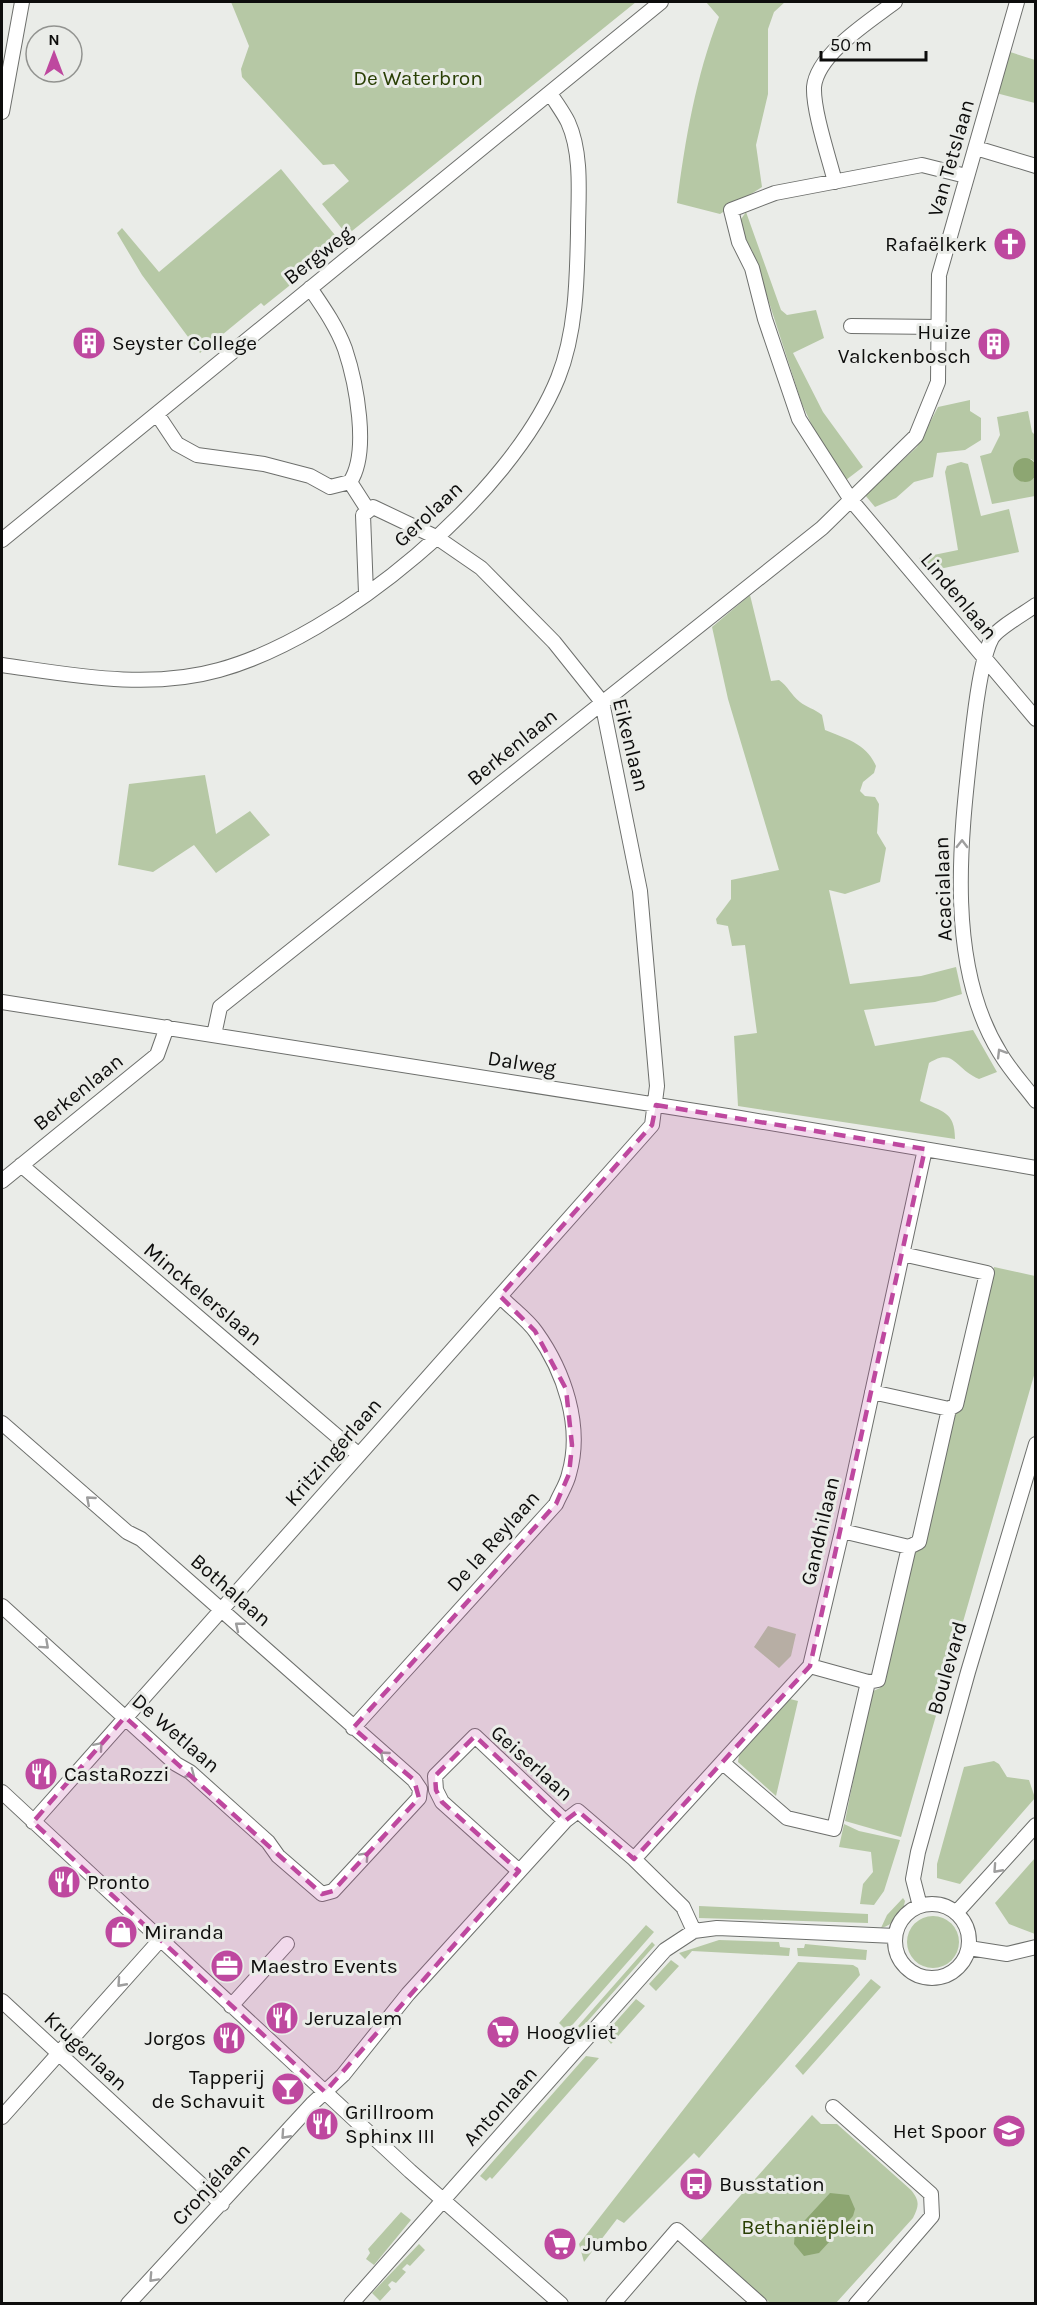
<svg xmlns="http://www.w3.org/2000/svg" width="1037" height="2305" font-family="Karla,sans-serif">
  <style>
    .green { fill: #b6c8a5 }
    .water { fill: #8da672 }
    .lines { fill: none; stroke-linecap: round; stroke-linejoin: round }
    .minor-casing { stroke: #6d6f6c; stroke-width: 16 }
    .minor { stroke: #fff; stroke-width: 14 }
    .oneway { stroke: #9e9e9e }
    .marked { fill: #be489f; fill-opacity: 0.2; stroke: #be489f; stroke-width: 4.5; stroke-dasharray: 12 8; stroke-linejoin: round }
    .labels { text-anchor: middle; dominant-baseline: central; stroke-width: 6; stroke-linejoin: round; paint-order: stroke }
    .park-label { font-size: 21px; fill: #293f04; stroke: #eaece8 }
    .street-label { font-size: 21px; fill: #0d0d0c; stroke: #eaece8 }
    .poi-label { font-size: 21px; fill: #0d0d0c; stroke: #eaece8; text-anchor: start }
  </style>
  <rect width="100%" height="100%" fill="#eaece8"/>
  <path class="green" d="M231,2h405l-289,233 -25,-31 27,-23 -15,-17 -11,1 -81,-88 -1,-8 8,-23z
    M706,2h79l-11,10 -6,17v65l-12,51 6,42 -42,27 -43,-11c8,-63 19,-127 42,-186z
    M1007,51l28,9v43l-39,-10z
    M281,169l58,71v6l-75,60 -3,-3 -61,50 -58,-78 -25,-42 5,-5 37,44z
    M746,212l35,98 6,5 29,-5 8,28 -31,15 30,59 40,55 -17,13 -31,-48 -13,-28 -50,-154 -7,-9 -6,-19z
    M970,400v11l11,7v22l-16,10 -28,3 -4,24 -19,5 -18,16 -21,9 -10,-12 52,-48 21,-40z
    M1028,411l4,21 3,3v27l-4,-3 -17,13 9,10 12,-4v18l-43,8 -12,-48 11,-3 9,-18 -3,-18z
    M961,462l7,2 13,52 28,-7 10,43 -89,19 -11,-13 39,-8 -13,-78 2,-6z
    M750,595l21,86 8,-1c9,6 12,15 21,22 6,5 15,7 22,13l3,15c21,9 41,13 51,36l-2,7 -11,9 -3,9 5,5 10,1 4,7 -2,29 9,15 -6,34 -35,12 -16,-4 21,94 71,-8 35,-9 6,27 -27,8 -71,8 11,36 98,-16 24,42 -18,7c-25,-11 -25,-32 -50,-16l-9,38c22,11 35,10 35,38l-217,-33 -4,-70 23,-3 -12,-88 -13,1 -4,-20 -11,-2 -1,-5 15,-20v-19l48,-10 -51,-171 -16,-72z
    M205,775l11,59 34,-23 20,24 -54,38 -22,-28 -41,27 -35,-7 11,-81z
    M994,1267l41,9v96l-134,465 -56,-16 26,-129 9,-4 32,-134 11,-7 32,-135 6,-2z
    M768,1626l28,8 -5,22 -12,12 -25,-21z
    M790,1699l8,2 -22,95 -38,-34 1,-7z
    M994,1761l5,3 8,13 22,3 6,18 -75,86 -23,-6v-14l27,-97z
    M844,1824l15,7 41,9 -16,51 -10,14 -14,-1 3,-20 10,-12 -2,-20 -32,-5z
    M1035,1858l1,76h-1l-26,-10 -14,-21z
    M903,1898l2,3c-2,12 -11,24 -24,27l6,-13z
    M699,1906l169,8v9l-169,-5z
    M907 1942a26 26 0 1 1 52 0a26 26 0 1 1-52 0Z
    M646,1925l8,7 -87,99 -8,-8z
    M719,1940l60,2 1,5 10,1 -1,8 -97,-5 -7,8 -6,-6z
    M652,1942l3,3 -69,78 -15,11z
    M805,1944l62,6 -1,10 -68,-4 -1,-8h7z
    M671,1960l8,6 -23,25 -7,-7z
    M798,1962l55,3 5,3 2,7 -161,183 -5,-5 -70,70 -7,-4 -33,43 -5,-18z
    M871,1979l10,8 -78,88 -8,-9z
    M636,1999l9,7 -34,38 -7,-9z
    M586,2056l13,2 -107,121 -2,-2 -4,4 -6,-5z
    M812,2115l9,9h16l74,66c9,11 8,16 2,28l-77,85h-66l-70,-62z
    M401,2212l10,8 -37,45 -8,-6 4,-6 -2,-4z
    M419,2244l6,6 -15,16 -3,-2 -5,5 4,3 -10,11 -4,-2 -4,4 3,4 -11,12 -8,-8z"/>
  <path class="water" d="M1013 470a12 12 0 1 1 24 0a12 12 0 1 1-24 0Z
    M830,2193l19,2 6,14 -2,7 -34,37 -15,3 -10,-12 1,-13z"/>
  <g class="lines">
    <defs>
      <path id="minor" d="M2,112l20,-110
        M976,148l60,18
        M966,176l-44,-11 -147,28 -44,17 8,32 13,26 13,51 34,100 52,81 185,219
        M835,182c-6,-24 -22,-71 -21,-95 3,-33 56,-66 81,-85
        M310,288c13,19 27,39 35,61 11,33 25,103 5,133
        M851,326l87,1
        M157,414l20,30 20,11 67,9 46,12 20,11 20,-5 18,28
        M2,540l659,-538
        M1036,605c-11,8 -38,23 -44,33 -12,21 -18,82 -21,107 -11,97 -25,221 29,308 10,17 24,32 36,48
        M2,665c71,10 146,25 217,5 121,-33 292,-175 339,-292 18,-45 19,-97 20,-145 0,-34 5,-78 -10,-111 -5,-10 -12,-19 -18,-29
        M2,1002l738,116 296,50
        M214,1035l6,-28 602,-479 94,-92 22,-54 1,-107 78,-273
        M21,1165l338,290
        M2,1181l155,-126 10,-28
        M872,1392l77,17
        M2,1423l125,109 14,7 273,241 6,9 -1,9 -86,93 -11,3 -44,-38 -10,-14 -78,-70 -14,-8 -174,-158
        M842,1531l67,16
        M810,1666l58,16
        M353,1728l203,-224c4,-10 11,-20 13,-30 14,-48 -5,-103 -33,-142 -9,-13 -25,-24 -36,-36
        M723,1763l64,55 47,11 34,-147 10,-2 31,-133 10,-5 30,-133 7,-4 31,-132 -85,-19
        M2,1792l408,379 151,133
        M33,1822l619,-697 5,-39 -17,-195 -38,-189 -48,-60 -73,-74 -45,-31 -63,-30 -10,8 3,78
        M634,1859l176,-193 32,-135 83,-382
        M519,1871l-77,-69 -6,-12 -1,-14 40,-40 90,85
        M895 1941a37 37 0 1 1 74 0a37 37 0 1 1-74 0Z
        M920,1906l-7,-27 5,-27 50,-180 68,-228
        M956,1913l80,-88
        M969,1948l38,6 29,-7
        M2,2001l220,203
        M231,2006l56,-62
        M833,2107l98,87 1,22 -76,88
        M2,2117l158,-177
        M128,2304l185,-201 30,-28 65,-81 157,-173 13,-10 56,48 49,48 11,24
        M351,2304l314,-354 29,-19 23,-3 178,8
        M613,2304l64,-74 83,74"/>
    </defs>
    <use href="#minor" class="minor-casing"/>
    <use href="#minor" class="minor"/>
  </g>
  <defs><path id="oneway-chevron" d="M-2-3.5L2.5 0L-2 3.5" fill="none" stroke-width="1.6" stroke-linecap="round" stroke-linejoin="round" transform="scale(1.5)"/></defs>
  <g class="oneway">
    <use href="#oneway-chevron" transform="translate(962 844) rotate(-89)"/>
    <use href="#oneway-chevron" transform="translate(1001 1053) rotate(-121)"/>
    <use href="#oneway-chevron" transform="translate(90 1500) rotate(-139)"/>
    <use href="#oneway-chevron" transform="translate(239 1626) rotate(-141)"/>
    <use href="#oneway-chevron" transform="translate(45 1645) rotate(42)"/>
    <use href="#oneway-chevron" transform="translate(99 1746) rotate(-49)"/>
    <use href="#oneway-chevron" transform="translate(384 1755) rotate(-139)"/>
    <use href="#oneway-chevron" transform="translate(191 1774) rotate(37)"/>
    <use href="#oneway-chevron" transform="translate(365 1856) rotate(-47)"/>
    <use href="#oneway-chevron" transform="translate(997 1869) rotate(132)"/>
    <use href="#oneway-chevron" transform="translate(121 1983) rotate(132)"/>
    <use href="#oneway-chevron" transform="translate(285 2135) rotate(132)"/>
    <use href="#oneway-chevron" transform="translate(153 2278) rotate(133)"/>
  </g>
  <path class="marked" d="M656,1105l269,44 -115,517 -176,193 -56,-48 -13,10 -90,-85 -40,40 1,14 6,12 77,69 -194,221 -292,-270 92,-105 197,177 11,-3 86,-93 -5,-18 -61,-52 203,-224 13,-30 3,-29 -6,-56 -31,-58 -35,-35 152,-171z"/>
  <defs>
    <symbol id="church-disc" viewBox="-11 -11 22 22"><circle r="9.5" fill="#be489f" stroke="#eaece8"/><path d="M-1.2-6h2.4v3.5h3.3v2.4h-3.3V6h-2.4V-.1h-3.3v-2.4h3.3Z" fill="#fff"/></symbol>
    <symbol id="building-disc" viewBox="-11 -11 22 22"><circle r="9.5" fill="#be489f" stroke="#eaece8"/><path d="M-4-6H4V6H1V3H-1V6H-4ZM-2.5-4.3h1.7v1.8h-1.7ZM.8-4.3h1.7v1.8H.8ZM-2.5-1h1.7V.8h-1.7ZM.8-1h1.7V.8H.8Z" fill="#fff"/></symbol>
    <symbol id="restaurant-disc" viewBox="-11 -11 22 22"><circle r="9.5" fill="#be489f" stroke="#eaece8"/><path d="M-5-6h1v4h1v-4h1v4h1v-4h1v5L-1.5 .5V6h-2V.5L-5-1ZM5-6V6H3V1.5H1.5Q1.5-4 5-6Z" fill="#fff"/></symbol>
    <symbol id="shop-disc" viewBox="-11 -11 22 22"><circle r="9.5" fill="#be489f" stroke="#eaece8"/><path d="M-5-2.5h2.3a2.7 3.5 0 0 1 5.4 0H5L5.5 6h-11ZM-1.5-2.5h3a1.5 2.3 0 0 0-3 0Z" fill="#fff"/></symbol>
    <symbol id="office-disc" viewBox="-11 -11 22 22"><circle r="9.5" fill="#be489f" stroke="#eaece8"/><path d="M-6-3h4V-5.5h4V-3h4V5H-6ZM-1-4.5V-3h2v-1.5ZM-6 0V1H6V0Z" fill="#fff"/></symbol>
    <symbol id="supermarket-disc" viewBox="-11 -11 22 22"><circle r="9.5" fill="#be489f" stroke="#eaece8"/><path d="M-6-5.5h2.5l.6 2H6L4.5 2H-2.5L-4.4-4H-6ZM-1.5 3.2a1.3 1.3 0 1 0 .1 0ZM3 3.2a1.3 1.3 0 1 0 .1 0Z" fill="#fff"/></symbol>
    <symbol id="bar-disc" viewBox="-11 -11 22 22"><circle r="9.5" fill="#be489f" stroke="#eaece8"/><path d="M-6-5H6L.8 .8V4.5H3.5V6h-7V4.5H-.8V.8Z" fill="#fff"/></symbol>
    <symbol id="school-disc" viewBox="-11 -11 22 22"><circle r="9.5" fill="#be489f" stroke="#eaece8"/><path d="M0-5L7-2L0 1L-7-2ZM-4 1L0 2.5L4 1V4Q0 6-4 4Z" fill="#fff"/></symbol>
    <symbol id="bus-disc" viewBox="-11 -11 22 22"><circle r="9.5" fill="#be489f" stroke="#eaece8"/><path d="M-5-6H5V4H4V6H2V4H-2V6H-4V4H-5ZM-3.5-4V0h7V-4ZM-3.5 1.2v1.5H-2V1.2ZM2 1.2v1.5H3.5V1.2Z" fill="#fff"/></symbol>
  </defs>
  <g fill-rule="evenodd">
    <use href="#church-disc" x="991" y="225" width="38" height="38"/>
    <use href="#building-disc" x="70" y="324" width="38" height="38"/>
    <use href="#building-disc" x="975" y="325" width="38" height="38"/>
    <use href="#restaurant-disc" x="22" y="1755" width="38" height="38"/>
    <use href="#restaurant-disc" x="45" y="1863" width="38" height="38"/>
    <use href="#shop-disc" x="102" y="1913" width="38" height="38"/>
    <use href="#office-disc" x="208" y="1947" width="38" height="38"/>
    <use href="#restaurant-disc" x="263" y="1999" width="38" height="38"/>
    <use href="#supermarket-disc" x="484" y="2013" width="38" height="38"/>
    <use href="#restaurant-disc" x="210" y="2019" width="38" height="38"/>
    <use href="#bar-disc" x="269" y="2070" width="38" height="38"/>
    <use href="#restaurant-disc" x="303" y="2105" width="38" height="38"/>
    <use href="#school-disc" x="990" y="2112" width="38" height="38"/>
    <use href="#bus-disc" x="677" y="2165" width="38" height="38"/>
    <use href="#supermarket-disc" x="541" y="2225" width="38" height="38"/>
  </g>
  <g class="labels">
    <g class="park-label">
      <text x="418" y="78">De Waterbron</text>
      <text x="808" y="2227">Bethaniëplein</text>
    </g>
    <g class="street-label">
      <text transform="translate(951 158) rotate(-74)">Van Tetslaan</text>
      <text transform="translate(318 255) rotate(-38)">Bergweg</text>
      <text transform="translate(428 514) rotate(-43)">Gerolaan</text>
      <text transform="translate(959 596) rotate(50)">Lindenlaan</text>
      <text transform="translate(631 745) rotate(76)">Eikenlaan</text>
      <text transform="translate(512 747) rotate(-39)">Berkenlaan</text>
      <text transform="translate(943 889) rotate(-92)">Acacialaan</text>
      <text transform="translate(522 1063) rotate(9)">Dalweg</text>
      <text transform="translate(78 1092) rotate(-39)">Berkenlaan</text>
      <text transform="translate(203 1294) rotate(40)">Minckelerslaan</text>
      <text transform="translate(333 1452) rotate(-49)">Kritzingerlaan</text>
      <text transform="translate(820 1531) rotate(-77)">Gandhilaan</text>
      <text transform="translate(493 1541) rotate(-48)">De la Reylaan</text>
      <text transform="translate(231 1590) rotate(41)">Bothalaan</text>
      <text transform="translate(947 1668) rotate(-74)">Boulevard</text>
      <text transform="translate(176 1733) rotate(41)">De Wetlaan</text>
      <text transform="translate(532 1763) rotate(42)">Geiserlaan</text>
      <text transform="translate(86 2051) rotate(43)">Krugerlaan</text>
      <text transform="translate(500 2106) rotate(-48)">Antonlaan</text>
      <text transform="translate(211 2184) rotate(-47)">Cronjélaan</text>
    </g>
    <g class="poi-label">
      <text x="987" y="244" text-anchor="end">Rafaëlkerk</text>
      <text x="971" y="332" text-anchor="end">Huize<tspan x="971" dy="24">Valckenbosch</tspan></text>
      <text x="112" y="343">Seyster College</text>
      <text x="64" y="1774">CastaRozzi</text>
      <text x="87" y="1882">Pronto</text>
      <text x="144" y="1932">Miranda</text>
      <text x="250" y="1966">Maestro Events</text>
      <text x="305" y="2018">Jeruzalem</text>
      <text x="526" y="2032">Hoogvliet</text>
      <text x="206" y="2038" text-anchor="end">Jorgos</text>
      <text x="265" y="2077" text-anchor="end">Tapperij<tspan x="265" dy="24">de Schavuit</tspan></text>
      <text x="345" y="2112">Grillroom<tspan x="345" dy="24">Sphinx III</tspan></text>
      <text x="986" y="2131" text-anchor="end">Het Spoor</text>
      <text x="719" y="2184">Busstation</text>
      <text x="583" y="2244">Jumbo</text>
    </g>
  </g>
  <rect width="1037" height="2305" fill="none" stroke="#0d0d0c" stroke-width="6"/>
  <g transform="translate(54 54)"><circle r="28" fill="#eaece8" stroke="#929390" stroke-width="1.5"/>
  <path d="M0-4.5L10 22L0 15L-10 22Z" fill="#be489f"/>
  <text y="-9" font-size="16" font-weight="bold" text-anchor="middle" fill="#0d0d0c">N</text>
  </g>
  <path d="M821 51v9h105v-9" fill="none" stroke="#0d0d0c" stroke-width="3"/>
  <text x="830" y="51" font-size="18" fill="#0d0d0c" stroke="#eaece8" stroke-width="4.5" paint-order="stroke">50 m</text>
</svg>
